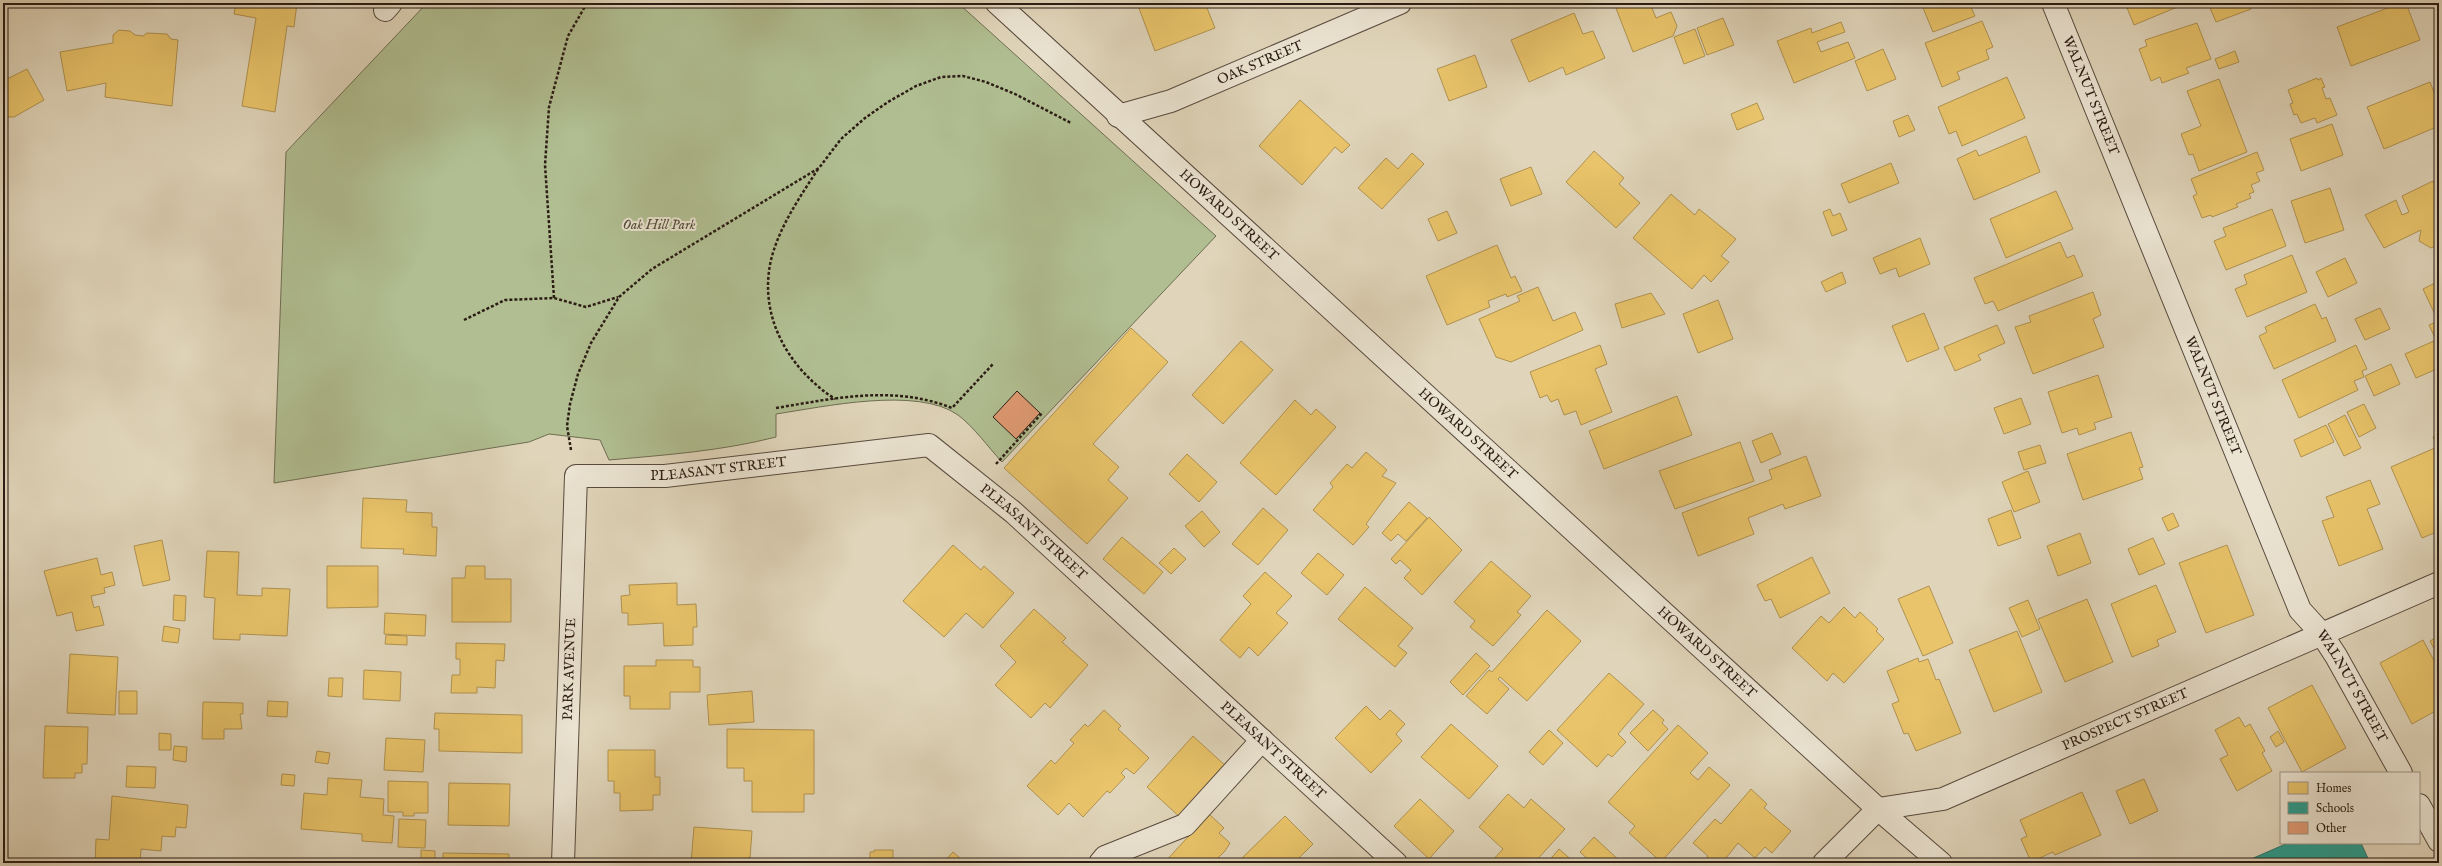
<svg xmlns="http://www.w3.org/2000/svg" width="2442" height="866" font-family="'IM FELL English',serif">
  <style>
    .green { fill: #b0be91; stroke: #6e6d52 }
    .homes { fill: #e9c46a; stroke: #b09250 }
    .schools { fill: #2a9d8f; stroke: #2a766a }
    .building { fill: #e09a73; stroke: #2b1c14 }
    .lines { fill: none; stroke-linecap: round; stroke-linejoin: round }
    .minor-casing { stroke: #584a3e; stroke-width: 24 }
    .path { stroke: #2b1c14; stroke-width: 2.5; stroke-dasharray: 3 2; stroke-linecap: butt }
    .minor { stroke: #ebe4d2; stroke-width: 22 }
    .labels { text-anchor: middle; dominant-baseline: central; stroke-width: 4; stroke-linejoin: round; paint-order: stroke }
    .street-label { font-size: 14px; fill: #2b1c14; stroke: #ebe4d2 }
    .park-label { font-size: 14px; font-style: italic; fill: #534d3a; stroke: #ebe4d2 }
  </style>
  <rect width="100%" height="100%" fill="#e0d5ba"/>
  <filter id="stains"><feTurbulence type="fractalNoise" baseFrequency=".005" numOctaves="4"/><feColorMatrix values="0 0 0 0 .2 0 0 0 0 .09 0 0 0 0 .02 0 0 0 .5 -.17"/></filter>
  <radialGradient id="worn" r=".72"><stop offset=".6" stop-color="#630" stop-opacity="0"/><stop offset="1" stop-color="#630" stop-opacity=".3"/></radialGradient>
  <path class="green" d="M427,3h531l258,233 -214,226c-14,-15 -28,-35 -44,-47 -41,-29 -135,-8 -182,-1v23c-54,14 -111,18 -167,23l-9,-20 -51,-6 -20,8 -255,41 12,-331z"/>
  <path class="homes" d="M236,3h61l-3,24 -7,-1 -12,86 -33,-6 14,-88 -22,-4z
    M1137,3h68l10,25 -60,23z
    M1614,3h36l6,15 15,-6 6,14 -4,10 -40,16z
    M1921,3h48l6,13 -42,16z
    M2125,3h62l-53,22z
    M2208,3h41l2,6 -35,13z
    M2401,3h5l14,37 -69,26 -14,-39z
    M1574,13l9,21 10,-3 12,27 -39,17 -3,-8 -34,15 -18,-42z
    M1723,18l11,27 -27,10 -10,-27z
    M1982,21l11,26 -7,3 3,9 -32,13 3,7 -18,8 -17,-44z
    M1841,22l4,10 -28,10 4,10 27,-10 7,16 -61,25 -17,-42 34,-13 1,5z
    M2197,23l14,36 -25,9 3,5 -27,10 -2,-6 -9,4 -12,-32 8,-3 -2,-6z
    M1695,29l10,27 -21,8 -10,-27z
    M119,30l11,1 5,4 8,1 4,-3 20,1 4,5 7,1 -6,66 -67,-9 1,-14 -39,8 -7,-39 53,-9v-8z
    M1883,49l13,30 -29,12 -12,-30z
    M2235,51l4,11 -20,7 -4,-10z
    M1475,55l12,32 -38,14 -12,-32z
    M27,69l17,31 -30,17h-11v-39h6z
    M2007,77l18,41 -63,28 -6,-15 -7,3 -11,-27z
    M2317,78l1,2 3,-2 4,9 -3,1 4,11 4,-1 7,17 -20,8 -2,-5 -14,5 -4,-9 -3,1 -4,-11 3,-1 -5,-13z
    M2219,79l28,73 -48,19 -6,-17 -4,1 -8,-21 20,-8 -14,-35z
    M2430,82l9,23v21l-55,23 -17,-42z
    M1300,100l50,45 -8,8 -7,-6 -33,38 -43,-39z
    M1757,103l7,16 -27,11 -6,-16z
    M1908,115l7,15 -16,7 -6,-16z
    M2332,124l11,31 -42,16 -11,-32z
    M2026,136l14,36 -66,28 -17,-41 19,-9 3,6z
    M1594,151l30,27 -5,6 21,19 -24,25 -50,-46z
    M2257,152l7,18 -8,3 4,8 -9,4 3,7 -5,2 2,4 -15,6 2,3 -26,10 -1,-2 -9,3 -9,-22 4,-2 -6,-15z
    M1412,153l12,11 -42,45 -24,-21 28,-30 12,11z
    M1891,163l8,20 -50,20 -8,-19z
    M1531,167l11,27 -31,12 -11,-27z
    M2433,181l6,12v51l-8,4 -12,-7 2,-11 -37,18 -19,-33 31,-15 6,15 7,-3 -7,-16z
    M2330,188l14,42 -39,13 -14,-42z
    M2056,191l17,38 -67,29 -16,-39z
    M1671,194l24,21 4,-6 37,30 -15,17 8,6 -18,20 -7,-7 -12,14 -59,-51z
    M1830,209l3,7 7,-3 7,17 -15,6 -9,-24z
    M2272,209l14,37 -60,24 -12,-29 12,-5 -3,-8z
    M1447,211l10,22 -19,8 -10,-22z
    M1920,238l10,26 -31,13 -3,-9 -16,6 -7,-16z
    M2060,242l7,16 7,-3 9,21 -85,35 -5,-10 -8,3 -11,-26z
    M1497,245l14,33 4,-2 7,15 -15,6 -1,-3 -18,7 2,6 -43,18 -21,-49z
    M2292,255l15,37 -60,25 -12,-28 12,-5 -3,-9z
    M2345,258l12,25 -29,14 -12,-25z
    M1842,272l4,11 -20,9 -5,-10z
    M2439,281v87l-23,10 -11,-24 31,-14 -7,-15 9,-4 -15,-32z
    M1538,287l15,34 22,-9 8,18 -72,32 -15,-5 -17,-38 41,-18 -3,-5z
    M2093,292l8,23 -8,4 11,28 -71,27 -18,-47 16,-5 -2,-6z
    M1651,293l14,21 -43,14 -7,-24z
    M1718,300l15,39 -35,14 -15,-39z
    M2315,304l7,15 4,-2 10,24 -62,28 -15,-33 8,-4 -2,-5z
    M2380,308l10,21 -25,11 -10,-21z
    M1924,313l15,36 -32,13 -15,-36z
    M1997,325l8,18 -27,12 3,5 -26,11 -11,-24z
    M1131,328l37,34 -75,82 26,23 -11,13 20,18 -41,46 -83,-76z
    M1241,341l32,29 -50,54 -31,-29z
    M1600,345l7,19 -12,5 17,43 -31,13 -5,-14 -12,4 -6,-16 -7,3 -4,-7 -7,3 -10,-26z
    M2356,345l11,24 -5,2 2,6 -10,4 4,9 -59,28 -17,-38z
    M2391,364l9,20 -26,12 -9,-20z
    M2098,375l14,42 -18,6 2,6 -17,6 -2,-7 -15,5 -14,-41z
    M1677,396l15,39 -88,34 -15,-38z
    M2021,398l10,26 -27,10 -10,-26z
    M1295,400l16,15 5,-6 20,18 -60,68 -36,-32z
    M2364,404l12,24 -17,9 -12,-25z
    M2345,415l16,33 -17,8 -16,-32z
    M2326,425l8,17 -33,15 -7,-17z
    M2131,432l12,35 -4,1 4,11 -60,21 -16,-46z
    M1772,433l9,21 -20,9 -9,-22z
    M2439,434v97l-17,7 -31,-71 46,-20 -4,-10z
    M1740,442l14,39 -79,28 -16,-38z
    M2040,445l6,18 -22,7 -6,-18z
    M1366,452l21,18 -5,6 14,7 -30,41 3,3 -16,18 -40,-35 20,-23 -3,-4 17,-19 5,4z
    M1187,454l30,28 -18,20 -30,-28z
    M1806,456l15,40 -36,13 -2,-5 -35,14 6,16 -56,22 -16,-43 90,-34 -3,-9z
    M2028,471l12,31 -26,10 -12,-30z
    M2370,480l10,24 -13,5 16,40 -44,17 -17,-45 12,-4 -8,-20z
    M363,498l44,2 -1,12 26,1v14h5l-1,29 -33,-2 1,-5 -43,-1z
    M1409,502l18,16 -21,23 -8,-7 -7,7 -9,-8z
    M1263,508l25,22 -30,35 -26,-21z
    M2011,510l10,28 -23,8 -10,-27z
    M1202,511l18,21 -16,15 -19,-21z
    M2173,513l6,13 -11,5 -6,-13z
    M1429,517l33,33 -40,45 -18,-17 7,-8 -11,-10 -4,4 -5,-5z
    M2080,533l11,30 -33,13 -11,-30z
    M1122,537l41,35 -19,22 -41,-35z
    M2153,538l12,26 -26,11 -11,-26z
    M162,540l8,40 -27,6 -9,-40z
    M953,545l28,25 3,-4 30,27 -31,35 -17,-15 -22,24 -41,-36z
    M2227,545l27,70 -48,18 -27,-70z
    M1174,548l12,11 -15,15 -12,-11z
    M207,551l32,1 -2,43 25,1v-8l28,1 -3,47 -47,-2v6l-27,-1 2,-41 -11,-1z
    M1318,553l26,22 -17,20 -26,-22z
    M1812,557l18,36 -50,25 -9,-19 -6,2 -8,-16z
    M97,558l4,17 11,-3 3,13 -11,3 1,5 -14,3 3,12 5,-2 5,19 -28,6 -4,-19 -15,4 -13,-45z
    M1491,561l40,35 -14,16 4,3 -28,31 -23,-19 5,-6 -21,-19z
    M327,566h51v41l-51,1z
    M466,566h19v13h26v43h-59v-44h13z
    M1265,572l27,24 -16,17 12,10 -30,33 -9,-9 -9,11 -20,-18 31,-36 -8,-8z
    M677,583v22l19,-1 1,23h-4v18l-29,1 -1,-23 -35,2v-12h-6l-1,-17 9,-1 -1,-10z
    M2156,585l20,47 -19,8 2,6 -27,11 -21,-53z
    M1929,586l24,57 -30,13 -25,-57z
    M1365,587l48,41 -15,18 9,7 -12,14 -57,-48z
    M174,595l12,1 -1,25 -12,-1z
    M2087,599l26,63 -48,20 -27,-63z
    M2028,600l12,29 -18,8 -13,-29z
    M1844,607l11,11 5,-6 18,17 -2,2 8,8 -40,44 -11,-10 -6,8 -35,-33 29,-32 8,7z
    M1034,609l32,29 -4,4 26,23 -38,43 -5,-5 -14,15 -36,-33 21,-23 -16,-16z
    M1547,610l34,31 -54,60 -27,-24 -2,2 11,10 -22,25 -21,-18 23,-26 3,2z
    M385,613l41,2 -1,21 -41,-2z
    M164,626l16,3 -2,14 -16,-2z
    M2017,631l25,61 -48,20 -25,-62z
    M386,635l21,1v9l-22,-1z
    M2439,636v22l-9,-17z
    M2423,640l16,30v39l-27,15 -32,-61z
    M456,643l49,1 -1,17 -8,-1 -1,28 -18,-1v6h-26l1,-18h8v-16h-4z
    M1476,653l14,13 -27,29 -13,-13z
    M70,654l48,3 -3,58 -48,-2z
    M1918,658l1,4 9,-3 8,21 3,-1 22,54 -45,18 -8,-18 -4,1 -12,-30 7,-3 -12,-30z
    M656,660h37v7h7v25h-30v17h-40v-13h-6v-30h32z
    M364,670l37,2 -1,29 -37,-2z
    M1609,673l35,31 -26,30 8,8 -14,15 -4,-3 -11,13 -40,-37z
    M329,678h14l-1,19 -14,-1z
    M2312,685l34,63 -44,24 -34,-64z
    M119,691h18v23h-18z
    M752,691l2,31 -45,3 -2,-30z
    M268,701l20,1 -1,15 -20,-1z
    M203,702l40,1v11h-3l2,15h-18v10h-22z
    M1366,706l14,14 10,-10 15,14 -9,10 6,7 -31,32 -36,-35z
    M1104,710l17,16 -3,3 31,29 -15,16 -8,-6 -5,5 4,4 -15,16 -3,-2 -24,26 -14,-14 -11,12 -31,-29 24,-26 4,4 19,-21 -4,-3 15,-16 3,3z
    M1653,710l11,10 -2,3 6,6 -20,22 -18,-18z
    M435,713l87,2v38l-83,-2v-22h-5z
    M2239,717l6,10 5,-3 15,27 -3,2 10,18 -35,20 -17,-32 8,-4 -13,-25z
    M1451,724l47,42 -29,33 -48,-42z
    M1678,725l30,28 -18,20 8,7 11,-13 21,18 -69,77 -32,-29 6,-7 -27,-24z
    M45,726l43,1 -1,37h-5v9h-7v5h-32z
    M727,729l87,1v64h-10v18h-52v-31h-8v-13h-17z
    M1549,730l14,13 -20,22 -14,-13z
    M2278,731l6,11 -8,5 -6,-10z
    M159,733l12,1v16h-12z
    M1193,736l35,32 -46,51 -35,-32z
    M386,738l39,2 -2,32 -39,-2z
    M174,746l13,1 -1,15 -13,-2z
    M608,750h47v27h5v18h-7v15l-33,1v-18h-6v-12h-6z
    M317,751l13,2 -2,11 -13,-2z
    M127,766l29,1 -1,21 -29,-1z
    M282,774l13,1 -1,11 -13,-1z
    M328,778l34,2 -2,17 24,2 -1,16 11,1 -2,27 -30,-2v-7l-61,-5 3,-36 23,2z
    M2144,779l14,32 -28,13 -14,-33z
    M388,781l40,1v31h-14v3h-11v-4h-15z
    M449,783l61,1 -1,42 -61,-1z
    M1751,789l16,15 -3,4 27,23 -19,22 -7,-6 -10,11 -17,-15 -16,20h-20l6,-7 -15,-13 22,-24 6,5z
    M2082,792l19,43 -46,20 -2,-3 -22,10 -10,-23 6,-3 -7,-16z
    M1508,794l16,14 7,-9 34,30 -31,34h-44l13,-14 -24,-22z
    M112,796l76,9 -2,23 -10,-1 -1,10 -13,-1 -1,15 -20,-2 -1,14h-45l1,-24 13,1z
    M1420,799l34,32 -25,28 -35,-33z
    M1209,814l15,14 -5,5 11,10 -5,8 -12,12h-49z
    M1285,816l28,28 -19,19h-57z
    M399,819l27,1 -1,28 -27,-1z
    M694,827l58,4 -2,27h-3v5h-56z
    M1594,837l28,26h-30l-12,-11z
    M1559,849l16,14h-28z
    M421,850l14,1v9l8,1v-8l66,1v9h-88z
    M874,850h19v13h-23v-11h4z
    M953,852l13,11h-23z"/>
  <path class="schools" d="M2288,843h73l9,20h-128z"/>
  <path class="building" d="M1017,391l23,22 -24,26 -23,-22z"/>
  <g class="lines">
    <defs>
      <g id="minor">
        <path id="s1" d="M997,3l881,806 63,54"/>
        <path id="s2" d="M2053,3l247,607 21,23 15,23 65,117"/>
        <path d="M385,10l6,-7"/>
        <path id="s3" d="M1118,116l53,-15 229,-98"/>
        <path d="M2419,805l20,36"/>
        <path id="s4" d="M563,863l13,-387h89l264,-31 84,67 383,351"/>
        <path d="M1100,863l5,-6 80,-32 77,-85"/>
        <path id="s5" d="M1824,863l54,-54 65,-10 496,-216"/>
      </g>
    </defs>
    <use href="#minor" class="minor-casing"/>
    <path class="path" d="M818,169c-18,28 -39,58 -47,91 -13,57 18,109 64,139
      M554,298l-9,-133 4,-58 19,-71 19,-33
      M464,320l41,-20 49,-2 32,9 32,-10
      M776,408c60,-10 118,-23 176,0l41,-44
      M571,450l-4,-24 3,-22 8,-30 13,-31 28,-46 33,-28 167,-101 22,-29 24,-21 23,-16 28,-16 25,-9 22,-1 23,6 29,12 56,29
      M996,464l47,-52"/>
    <use href="#minor" class="minor"/>
  </g>
  <g class="labels">
    <g class="street-label">
      <text stroke="none"><textPath href="#s3" startOffset="152">OAK STREET</textPath></text>
      <text stroke="none"><textPath href="#s2" startOffset="100">WALNUT STREET</textPath></text>
      <text stroke="none"><textPath href="#s1" startOffset="314">HOWARD STREET</textPath></text>
      <text stroke="none"><textPath href="#s2" startOffset="424">WALNUT STREET</textPath></text>
      <text stroke="none"><textPath href="#s1" startOffset="638">HOWARD STREET</textPath></text>
      <text stroke="none"><textPath href="#s4" startOffset="530">PLEASANT STREET</textPath></text>
      <text stroke="none"><textPath href="#s4" startOffset="878">PLEASANT STREET</textPath></text>
      <text stroke="none"><textPath href="#s1" startOffset="962">HOWARD STREET</textPath></text>
      <text stroke="none"><textPath href="#s4" startOffset="194">PARK AVENUE</textPath></text>
      <text stroke="none"><textPath href="#s2" startOffset="748">WALNUT STREET</textPath></text>
      <text stroke="none"><textPath href="#s5" startOffset="341">PROSPECT STREET</textPath></text>
      <text stroke="none"><textPath href="#s4" startOffset="1202">PLEASANT STREET</textPath></text>
    </g>
    <g class="park-label">
      <text x="659" y="225">Oak Hill Park</text>
    </g>
  </g>
  <rect width="2442" height="866" fill="none" stroke="#e0d5ba" stroke-width="16"/>
  <rect x="4" y="4" width="2434" height="858" fill="none" stroke="#2b1c14" stroke-width="2"/>
  <rect x="8" y="8" width="2426" height="850" fill="none" stroke="#2b1c14"/>
  <rect x="2280" y="772" width="140" height="72" fill="#ebe4d2" stroke="#9e9486"/>
  <rect x="2288" y="782" width="20" height="12" fill="#e9c46a" stroke="#9e9486"/>
  <text x="2316" y="792" font-size="12" fill="#2b1c14">Homes</text>
  <rect x="2288" y="802" width="20" height="12" fill="#2a9d8f" stroke="#9e9486"/>
  <text x="2316" y="812" font-size="12" fill="#2b1c14">Schools</text>
  <rect x="2288" y="822" width="20" height="12" fill="#e09a73" stroke="#9e9486"/>
  <text x="2316" y="832" font-size="12" fill="#2b1c14">Other</text>
  <rect width="100%" height="100%" filter="url(#stains)"/>
  <rect width="100%" height="100%" fill="url(#worn)"/>
</svg>
